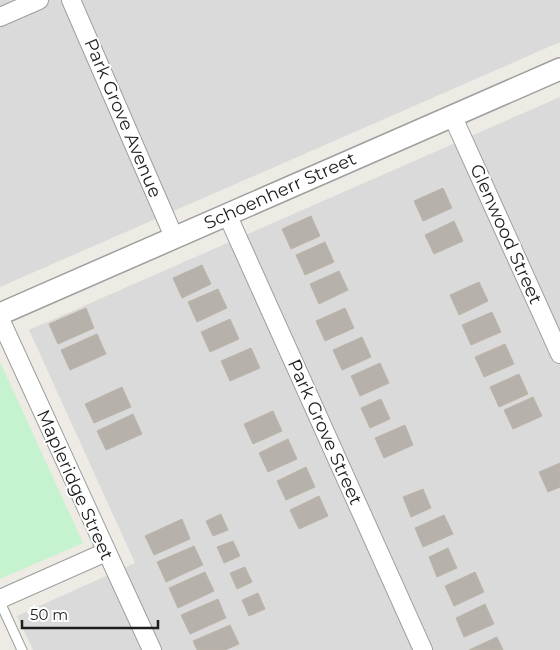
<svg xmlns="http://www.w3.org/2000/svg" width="560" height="650" font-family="Montserrat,sans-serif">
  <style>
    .residential { fill: #dbdada }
    .park { fill: #c5f2cf }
    .building { fill: #b6b1aa; stroke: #bcb4a8 }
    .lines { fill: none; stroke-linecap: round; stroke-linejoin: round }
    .service-casing { stroke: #9e9e9e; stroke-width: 11 }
    .minor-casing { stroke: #9e9e9e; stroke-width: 20 }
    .tertiary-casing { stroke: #9e9e9e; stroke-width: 24 }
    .service { stroke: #fff; stroke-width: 9 }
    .minor { stroke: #fff; stroke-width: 18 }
    .tertiary { stroke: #fff; stroke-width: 21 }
    .labels { text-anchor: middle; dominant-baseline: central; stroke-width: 4; stroke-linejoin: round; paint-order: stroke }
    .street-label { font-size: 18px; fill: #1d1d1d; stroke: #fff }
  </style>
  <rect width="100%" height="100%" fill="#edebe4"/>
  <path class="residential" d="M0,0h560v42l-560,245z
    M560,97v553h-527l-16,-34 118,-53 -106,-233z"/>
  <path class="park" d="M0,362l83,181 -83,36z"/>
  <path class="building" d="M443,188l9,20 -29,13 -9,-20z
    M311,216l9,20 -29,13 -9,-20z
    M454,221l9,20 -29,13 -9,-19z
    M325,242l9,20 -29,13 -9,-20z
    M202,265l9,19 -29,14 -9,-20z
    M339,271l9,19 -29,14 -9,-20z
    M479,282l9,19 -29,14 -9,-20z
    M218,289l9,19 -30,14 -9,-20z
    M86,308l8,20 -36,16 -9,-20z
    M345,308l9,20 -29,13 -9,-20z
    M492,312l9,20 -30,13 -9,-20z
    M230,319l9,20 -29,13 -9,-20z
    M97,334l9,20 -36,16 -9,-20z
    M362,337l9,20 -29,13 -9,-20z
    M505,344l9,20 -30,13 -9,-20z
    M251,348l9,20 -30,13 -9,-20z
    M380,363l9,20 -29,13 -9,-20z
    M519,374l9,20 -29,13 -9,-20z
    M122,387l9,20 -37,16 -9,-19z
    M533,397l9,19 -29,13 -9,-19z
    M381,399l9,20 -20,9 -9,-20z
    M273,411l9,20 -29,13 -9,-20z
    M133,414l9,20 -36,16 -9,-19z
    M405,425l8,20 -29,13 -9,-20z
    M288,439l9,20 -29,13 -9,-19z
    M560,463v24l-12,5 -9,-20z
    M306,467l9,20 -29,13 -9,-19z
    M423,489l8,19 -20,9 -8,-20z
    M319,496l9,20 -29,13 -9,-19z
    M221,514l7,16 -15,6 -7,-15z
    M444,515l9,19 -30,13 -8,-19z
    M182,519l8,20 -36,16 -9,-19z
    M233,541l7,15 -16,7 -7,-16z
    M194,546l9,19 -37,17 -9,-20z
    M448,548l9,20 -20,9 -8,-20z
    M245,567l7,15 -15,7 -7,-16z
    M205,572l9,19 -36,17 -9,-20z
    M475,572l9,20 -30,14 -9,-20z
    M258,593l7,16 -16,7 -7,-16z
    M218,599l8,19 -36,16 -9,-19z
    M485,604l9,20 -30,13 -8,-19z
    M230,625l9,19 -14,6h-28l-4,-9z
    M497,637l6,13h-34z"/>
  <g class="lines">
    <defs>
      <path id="service" d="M0,602l22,48"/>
      <path id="minor" d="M71,0l103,237
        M0,17l39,-17
        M452,115l108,239
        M227,214l196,436
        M0,319l152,331
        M0,599l106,-47"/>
      <path id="tertiary" d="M0,314l560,-245"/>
    </defs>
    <use href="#service" class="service-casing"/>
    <use href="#minor" class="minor-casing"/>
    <use href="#tertiary" class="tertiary-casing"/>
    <use href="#service" class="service"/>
    <use href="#minor" class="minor"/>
    <use href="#tertiary" class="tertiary"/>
  </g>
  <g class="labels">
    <g class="street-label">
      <text transform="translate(123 118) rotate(67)">Park Grove Avenue</text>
      <text transform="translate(280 191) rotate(-24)">Schoenherr Street</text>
      <text transform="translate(506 234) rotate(66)">Glenwood Street</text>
      <text transform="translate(325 432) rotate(66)">Park Grove Street</text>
      <text transform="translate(75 485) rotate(66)">Mapleridge Street</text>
    </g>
  </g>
  <path d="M22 620v8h136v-8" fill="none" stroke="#1d1d1d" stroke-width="2.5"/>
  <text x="30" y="620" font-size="15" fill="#1d1d1d" stroke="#ffffff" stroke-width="4" paint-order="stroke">50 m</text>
</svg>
